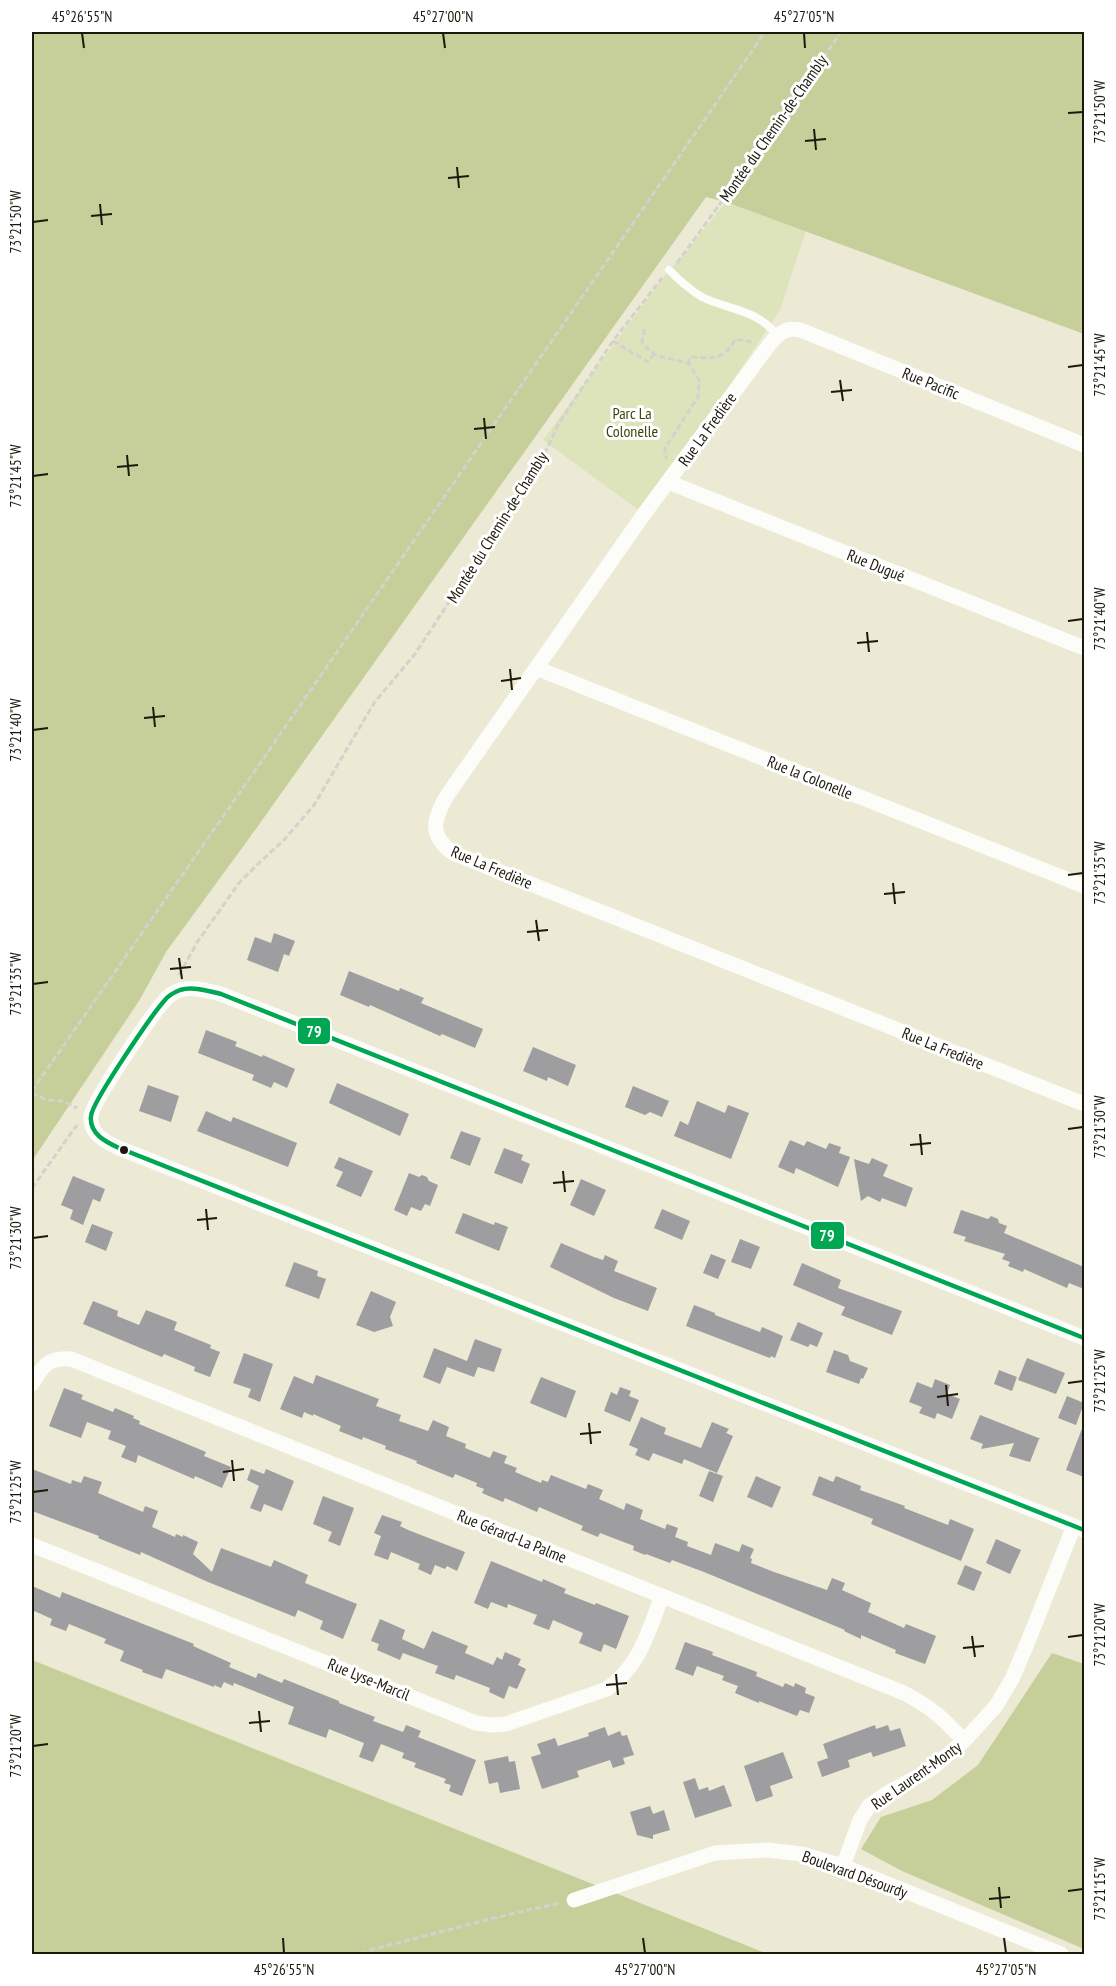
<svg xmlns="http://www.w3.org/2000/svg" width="1116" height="1986" font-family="'PT Sans Narrow',sans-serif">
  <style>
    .green { fill: #dde4bc }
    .forest { fill: #c6ce9a }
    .building { fill: #9e9da0 }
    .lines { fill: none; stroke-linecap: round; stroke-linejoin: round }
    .path { stroke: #d3d2cc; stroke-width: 3; stroke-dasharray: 6 3; stroke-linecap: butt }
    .lane { stroke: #fcfcf9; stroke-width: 8 }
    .street { stroke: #fcfcf9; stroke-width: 15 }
    .bus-1-casing { stroke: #fff; stroke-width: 9 }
    .bus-1 { stroke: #00a651; stroke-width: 4.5 }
    .ticks { fill: none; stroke: #1c190c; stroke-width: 2 }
    .bus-dot { fill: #1c190c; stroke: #fff; stroke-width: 2 }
    .labels { text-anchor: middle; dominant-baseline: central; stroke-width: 6; stroke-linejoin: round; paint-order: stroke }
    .street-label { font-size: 16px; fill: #1c190c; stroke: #fff }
    .park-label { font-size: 16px; fill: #3b450a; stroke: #fff }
    .line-badge { stroke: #fff; stroke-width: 2 }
    .badge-label { font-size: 16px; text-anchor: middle; font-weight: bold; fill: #fff }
    .neatline { fill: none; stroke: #1c190c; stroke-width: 2 }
    .ticks-label { font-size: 15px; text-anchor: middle; fill: #1c190c }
  </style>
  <rect width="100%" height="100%" fill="#ece9d4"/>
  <path class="green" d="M726,202l80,29 -26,79 -136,204 -101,-74 126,-170 8,-7z"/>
  <path class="forest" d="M32,32h1052v302l-358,-132 -20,-5 -456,640 -84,115 -27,49 -107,160z
    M1052,1653l32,11v285l-182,-78 -41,-22 20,-32 51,-17 46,-35z
    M32,1660l736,294h-736z"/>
  <path class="building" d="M274,933l21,8 -6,15 -5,-2 -6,18 -31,-12 8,-23 16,6z
    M349,971l50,20 1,-3 24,10 -3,5 62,26 -8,19 -33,-14 -2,2 -70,-31 -1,2 -29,-12z
    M206,1030l31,12 -2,4 27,11 1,-2 32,14 -8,19 -13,-6 -3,6 -19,-8 2,-5 -56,-22z
    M533,1047l43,18 -8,21 -20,-9 -1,4 -24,-10z
    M337,1083l72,31 -9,22 -71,-33z
    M148,1085l31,11 -8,26 -32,-11z
    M633,1086l36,15 -7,16 -12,-5 -5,3 -20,-8z
    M697,1101l28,12 3,-8 21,8 -18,46 -57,-23 6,-15 8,4z
    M206,1111l25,11 2,-5 64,26 -9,24 -91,-36z
    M461,1131l20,7 -11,28 -20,-8z
    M790,1140l14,6 3,-5 19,8 3,-6 12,4 -2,6 11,4 -12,30 -42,-19 -2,6 -16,-7z
    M504,1148l19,7 -2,5 9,4 -8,20 -28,-11z
    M339,1157l34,14 -12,26 -25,-11 7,-14 -9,-4z
    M872,1158l16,7 -5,11 30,12 -7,19 -24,-9 -2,4 -12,-6 -7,5 -7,-42 15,5z
    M409,1173l10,4 3,-2 5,2 2,4 9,4 -8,21 -5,-2 -4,7 -10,-4 -4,9 -13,-6z
    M73,1176l32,13 -5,13 -7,-3 -10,26 -13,-6 3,-9 -12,-5z
    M581,1179l25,11 -12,26 -24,-11z
    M662,1209l28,12 -8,19 -28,-12z
    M961,1210l27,9 3,-3 7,3 1,4 8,3 -3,7 80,34v22l-15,-6 -2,5 -43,-19 -1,3 -15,-6 2,-4 -8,-3 3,-5 -41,-13 2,-4 -13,-4z
    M463,1213l31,12 1,-3 13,5 -9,24 -44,-18z
    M92,1224l21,8 -7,19 -21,-9z
    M740,1239l20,8 -9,22 -20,-7z
    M561,1243l33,14 9,3 2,-5 13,6 -4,10 43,17 -9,23 -34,-13 -64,-31z
    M711,1254l15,6 -8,19 -15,-6z
    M294,1262l24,9 -1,5 9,3 -7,20 -34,-13z
    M802,1263l39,17 -3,8 64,23 -10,24 -51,-20 4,-8 -52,-22z
    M371,1291l25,11 -6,15 3,9 -19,6 -18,-7z
    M93,1301l25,10 -1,5 22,9 7,-15 31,12 -3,8 37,15 -1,3 10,4 -10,25 -16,-6 1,-4 -31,-13 -2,3 -79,-33z
    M694,1305l21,8v2l45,17 2,-5 21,9 -8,22 -4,-2 -1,2 -84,-32z
    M798,1322l25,11 -6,14 -7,-3 -2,3 -18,-7z
    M475,1339l27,10 -8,23 -16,-5 -4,10 -27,-10 -7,17 -17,-7 11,-29 33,13z
    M834,1350l14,5 2,6 18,7 -5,11 -2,-1 -2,6 -33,-12z
    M244,1353l29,11 -13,38 -12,-5 3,-8 -18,-6z
    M1027,1358l38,15 -9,21 -38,-14z
    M999,1370l18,7 -5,14 -18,-7z
    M316,1375l63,24 -3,7 25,9 -2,6 29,10 5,-11 16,7 -3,9 20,8 -1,4 25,10 3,-7 14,5 -3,7 13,5 -2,4 26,11 1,-3 6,2 3,-7 35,14 2,-5 15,6 -4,9 25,11 2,-7 17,7 -3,9 25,10 2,-5 11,4 -3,9 13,5 -1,4 24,9 4,-12 24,9 3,-8 12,5 -4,9 2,1 -1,4 23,9 53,18 5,-12 13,5 -3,7 29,13 -3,9 36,16 2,-4 30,12 -11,28 -30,-11 1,-3 -35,-15v4l-17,-8 1,-1 -141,-58 -32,-12 -2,3 -24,-9 -1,1 -12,-5 1,-4 -34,-13 -2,4 -17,-7 2,-4 -44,-19 -2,5 -32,-14 -2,4 -21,-9 2,-4 -8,-3 1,-3 -22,-9 -2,4 -37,-15 1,-2 -32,-12 1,-3 -23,-9 -1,3 -23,-9 2,-5 -28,-12v2l-9,-4 -2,6 -22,-9 14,-33 19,8z
    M541,1377l35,14 -10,27 -36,-15z
    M935,1379l15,6 -3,9 13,5 -8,20 -15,-6 -2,6 -16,-6 3,-6 -13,-5 8,-20 15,6z
    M620,1387l11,4 -2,5 10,4 -9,22 -26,-11 7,-19 6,3z
    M64,1388l19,7 -2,4 32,13 2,-4 19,8 -1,2 7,3 -1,3 67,28 -2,4 27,11 -9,21 -27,-12 -1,3 -56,-24 -2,8 -15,-6 5,-11 -18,-7 3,-8 -24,-9 -6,16 -32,-12z
    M1067,1396l17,7 -8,22 -18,-7z
    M980,1415l61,24h-2l-9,23 -21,-6 5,-13 -33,6 2,-5 -13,-5z
    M641,1417l25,11 -2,6 37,14 11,-26 17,7 -3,4 7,3 -16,37 -33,-14 -2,5 -29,-11 -4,8 -14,-6 3,-6 -9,-4z
    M1083,1426h1v51l-18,-7z
    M32,1469l39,15 1,-4 9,3 3,-7 18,6 -4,11 45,19 2,-6 13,5 -6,16 23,10 1,-3 7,3v-2l15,7 -5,12 19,18 9,-24 50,19 3,-7 34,15 -3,8 52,21 -14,35 -23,-10 3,-8 -25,-11 -3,7 -87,-35 -67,-30 -1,3 -42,-17 1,-2 -67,-25z
    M251,1469l13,5 2,-5 28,12 -12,30 -18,-7 -3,8 -11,-4 9,-22 -12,-6z
    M709,1471l14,5 -10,26 -14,-6z
    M756,1476l25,11 -9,21 -25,-11z
    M819,1476l14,6 3,-6 25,10 -1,4 45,16 -1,2 44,17 2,-6 24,10 -13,32 -90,-37 2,-5 -61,-24z
    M323,1496l31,12 -14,38 -12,-5 4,-9 -19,-8z
    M382,1515l20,7 -2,4 8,4 57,22 -8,19 -10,-5 -2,3 -10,-4 -4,10 -13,-6 2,-5 -29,-12 -3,8 -14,-5 7,-19 -7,-3z
    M996,1539l25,11 -11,24 -24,-11z
    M491,1561l51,21 1,-3 23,10 -2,4 31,12 1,-2 33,13 -13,33 -12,-5 -3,8 -22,-9 4,-10 -30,-13 -4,10 -16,-6 4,-9 -29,-11 -1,4 -16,-6 -3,7 -14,-6z
    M965,1565l17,7 -8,19 -17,-7z
    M32,1586l28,12 2,-6 132,52 -1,2 38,17 -2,4 27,11 2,-5 24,10 2,-4 55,22v2l36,14 -2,4 30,11 3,-7 15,6 -3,6 58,23 -14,36 -13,-5 2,-6 -7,-2 2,-4 -32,-12 2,-4 -14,-5 2,-5 -23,-9 -8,18 -14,-5 5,-14 -35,-14 -3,9 -38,-14 6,-17 -60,-24 -1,3 -9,-4 -3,6 -7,-3v2l-48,-18 -4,10 -20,-7 1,-2 -23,-9 4,-10 -20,-8 2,-4 -37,-15 -3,7 -16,-6 2,-6 -20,-9z
    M380,1619l25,11 -3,9 22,10 8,-18 36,15 -3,7 28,12 4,-8 5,3 3,-8 16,7 -3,6 8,4 -9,20 -8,-3 -5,13 -15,-7 1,-4 -34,-13 -2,5 -19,-7 3,-7 -35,-13 -3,7 -23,-10 2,-6 -8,-3z
    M685,1642l28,10 -1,3 45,17 -1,4 27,11 2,-4 9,4 1,-4 11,5 -1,5 10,4 -6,16 -9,-3 -3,6 -38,-15v2l-24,-10 3,-7 -16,-6 2,-4 -27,-10 -4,10 -18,-7z
    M875,1725l1,4 12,-4 2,6 10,-3 6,18 -33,11 -2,-5 -23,8 2,7 -28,10 -5,-15 11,-4 -5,-14z
    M605,1727l3,9 12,-5 2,5 5,-1 7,20 -11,3 2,6 -12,4 -3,-8 -33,11 2,6 -37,12 -11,-32 10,-3 -4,-10 18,-6 3,8 31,-10 -1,-3z
    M783,1752l10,26 -23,8 3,10 -17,6 -12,-36z
    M508,1756l1,6 6,-1 5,28 -20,4 -2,-11 -9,2 -5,-23z
    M695,1778l4,12 9,-3 1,4 15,-6 8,21 -37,12 -12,-36z
    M650,1806l3,8 11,-4 6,20 -17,5v4l-16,-4 -7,-23z"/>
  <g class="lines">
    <path class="path" d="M677,263l104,-143 60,-88
      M645,329l-3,12c11,20 28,15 47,23l10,16 -1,17 -33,51v7l2,4
      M613,341l35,21 5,-7
      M689,364v-7c22,1 36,4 46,-18l17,3
      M179,975l19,-34 41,-58 20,-20 25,-23 30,-35 60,-102 41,-49 125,-191 19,-40 54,-82 49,-63
      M32,1091l238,-342 495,-717
      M32,1093l15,7 16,1 14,7
      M32,1188l45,-63
      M361,1954l13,-5 120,-31 66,-15"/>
    <path class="lane" d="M669,270c10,10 21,20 33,27 26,13 58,13 75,39"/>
    <path class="street" d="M1084,445l-281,-114c-17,-6 -27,4 -37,18l-122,165 -198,283c-13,25 -17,38 7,56l631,251
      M668,482l416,166
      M536,668l548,218
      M1084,1338l-863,-344c-13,-3 -28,-8 -41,-4 -5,2 -12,6 -15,10 -12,13 -73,102 -74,116 -2,18 15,26 28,32l965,382
      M32,1384c11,-18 16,-27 39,-25l833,334c28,15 39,25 60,48
      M32,1545l444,178 16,2 14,-1 101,-35c33,-23 41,-57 55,-93
      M843,1866l17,-46 9,-14 17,-12 45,-25 33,-28 32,-35 16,-27 15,-35 47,-118
      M574,1900l141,-47 53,-3 34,4 41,12 218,88"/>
    <defs>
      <path id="bus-1" d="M1084,1338l-863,-344c-13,-3 -28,-8 -41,-4 -5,2 -12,6 -15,10 -12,13 -73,102 -74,116 -2,18 15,26 28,32l965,382"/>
    </defs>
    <use href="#bus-1" class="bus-1-casing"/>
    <use href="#bus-1" class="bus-1"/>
  </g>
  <path class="ticks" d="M82,33l2,15M443,33l2,15M804,33l1,15M1068,113l15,-1M814,129l2,21M805,141l21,-2M457,167l2,21M448,178l21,-2M100,204l2,21M91,216l21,-2M33,222l15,-2M1068,367l15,-2M840,380l3,21M831,392l21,-2M484,418l2,21M474,429l21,-2M127,455l2,21M117,467l21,-2M33,476l15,-2M1068,621l15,-2M867,632l2,20M857,643l21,-2M510,669l2,21M501,681l20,-3M153,707l2,20M144,718l21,-2M33,730l15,-2M1068,875l15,-2M893,883l2,21M884,894l21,-2M536,920l3,21M527,932l21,-2M179,958l3,21M170,969l21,-2M33,984l15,-2M1068,1129l15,-2M920,1134l2,21M910,1145l21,-2M563,1171l2,21M553,1183l21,-2M206,1209l2,21M197,1220l20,-2M33,1238l15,-2M1068,1383l15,-2M946,1385l2,21M937,1397l21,-3M589,1423l2,21M580,1434l21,-2M232,1460l2,21M223,1472l21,-3M33,1492l15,-2M972,1636l3,21M1068,1637l15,-2M963,1648l21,-2M616,1674l2,21M606,1685l21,-2M259,1711l2,21M249,1723l21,-2M33,1746l15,-2M999,1887l2,21M1068,1891l15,-2M989,1899l21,-2M283,1938l1,15M643,1938l2,15M1004,1938l2,15"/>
  <circle class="bus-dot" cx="124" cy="1150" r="5"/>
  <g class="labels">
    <g class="street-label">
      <text transform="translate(773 128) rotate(-55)">Montée du Chemin-de-Chambly</text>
      <text transform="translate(931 383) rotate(22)">Rue Pacific</text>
      <text transform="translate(707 429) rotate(-54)">Rue La Fredière</text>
      <text transform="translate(497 527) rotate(-58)">Montée du Chemin-de-Chambly</text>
      <text transform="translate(876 565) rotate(22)">Rue Dugué</text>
      <text transform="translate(810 777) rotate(22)">Rue la Colonelle</text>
      <text transform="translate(492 867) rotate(23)">Rue La Fredière</text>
      <text transform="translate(943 1048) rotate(22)">Rue La Fredière</text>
      <text transform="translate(512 1536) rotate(22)">Rue Gérard-La Palme</text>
      <text transform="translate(369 1679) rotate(22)">Rue Lyse-Marcil</text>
      <text transform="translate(916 1775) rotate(-35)">Rue Laurent-Monty</text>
      <text transform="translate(855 1874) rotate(20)">Boulevard Désourdy</text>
    </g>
    <g class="park-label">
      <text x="632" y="413">Parc La<tspan x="632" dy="18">Colonelle</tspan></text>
    </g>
  </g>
  <g class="line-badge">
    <rect x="297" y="1017" width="34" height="28" rx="6" fill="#00a651"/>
    <rect x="810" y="1221" width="35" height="29" rx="6" fill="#00a651"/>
  </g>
  <g class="badge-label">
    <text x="314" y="1037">79</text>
    <text x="827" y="1241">79</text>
  </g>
  <rect width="1116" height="1986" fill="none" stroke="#ffffff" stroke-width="66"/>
  <rect x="33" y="33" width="1050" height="1920" class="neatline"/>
  <g class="ticks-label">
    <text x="82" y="22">45°26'55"N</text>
    <text x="443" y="22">45°27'00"N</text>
    <text x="804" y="22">45°27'05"N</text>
    <text transform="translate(1100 112) rotate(-90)" y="5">73°21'50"W</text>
    <text transform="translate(16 222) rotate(-90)" y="5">73°21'50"W</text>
    <text transform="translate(1100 365) rotate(-90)" y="5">73°21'45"W</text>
    <text transform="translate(16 476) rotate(-90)" y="5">73°21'45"W</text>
    <text transform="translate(1100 619) rotate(-90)" y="5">73°21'40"W</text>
    <text transform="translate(16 730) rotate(-90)" y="5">73°21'40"W</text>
    <text transform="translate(1100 873) rotate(-90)" y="5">73°21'35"W</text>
    <text transform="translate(16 984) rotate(-90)" y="5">73°21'35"W</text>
    <text transform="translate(1100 1127) rotate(-90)" y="5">73°21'30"W</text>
    <text transform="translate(16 1238) rotate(-90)" y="5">73°21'30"W</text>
    <text transform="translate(1100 1381) rotate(-90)" y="5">73°21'25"W</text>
    <text transform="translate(16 1492) rotate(-90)" y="5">73°21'25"W</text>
    <text transform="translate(1100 1635) rotate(-90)" y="5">73°21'20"W</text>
    <text transform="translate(16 1746) rotate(-90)" y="5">73°21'20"W</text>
    <text transform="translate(1100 1889) rotate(-90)" y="5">73°21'15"W</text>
    <text x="284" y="1975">45°26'55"N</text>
    <text x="645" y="1975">45°27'00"N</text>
    <text x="1006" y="1975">45°27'05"N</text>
  </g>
</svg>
